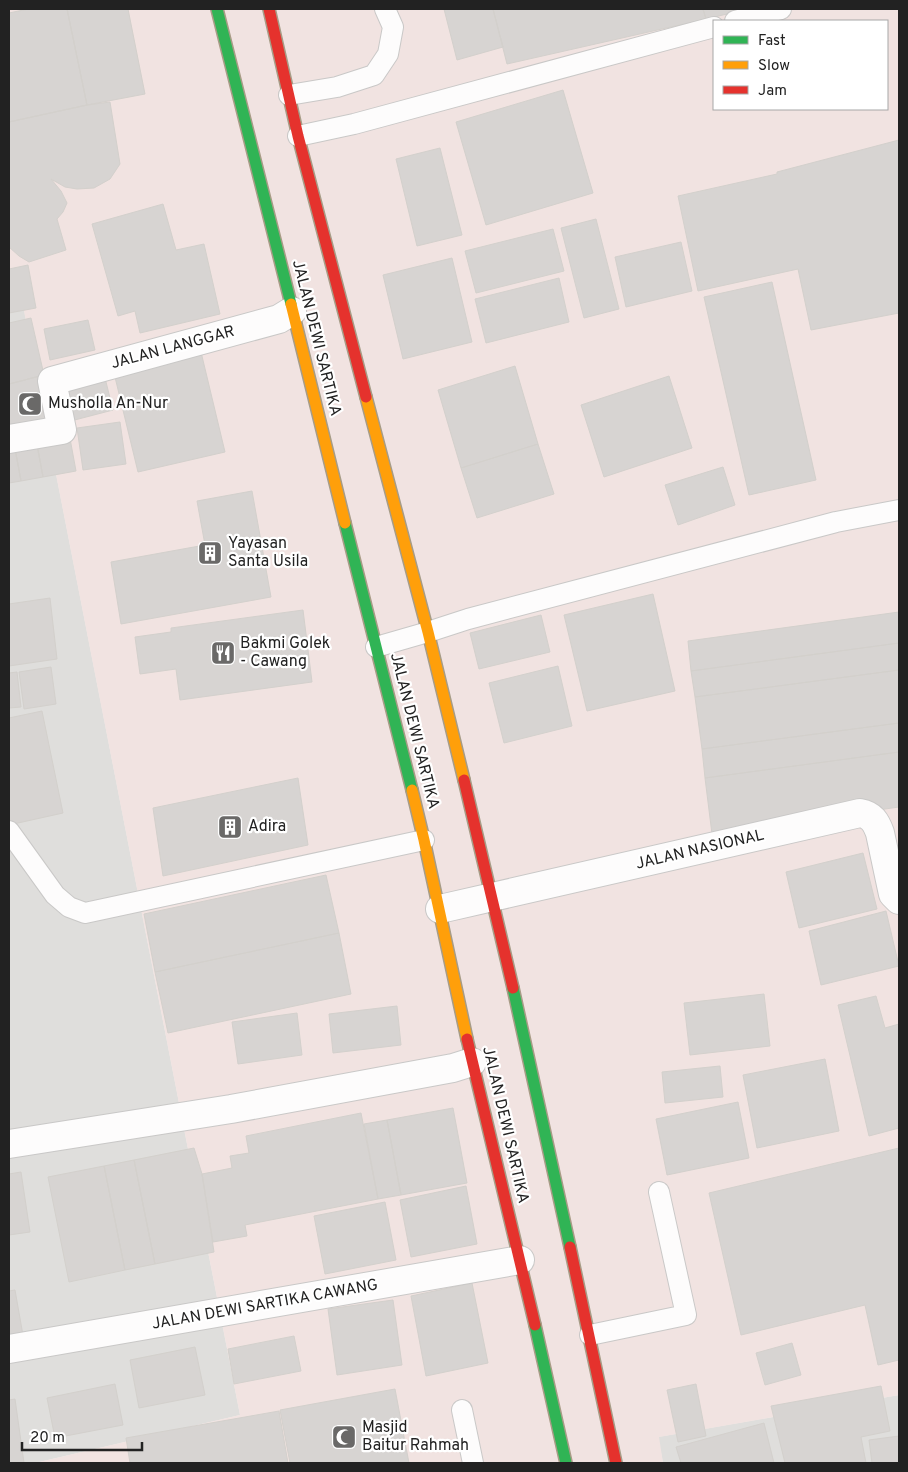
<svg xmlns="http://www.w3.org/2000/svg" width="908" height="1472" font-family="Overpass,sans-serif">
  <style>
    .residential { fill: #dfdedc }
    .commercial { fill: #f1e3e1; fill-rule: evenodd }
    .building { fill: #d7d4d2; stroke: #d3d0cc }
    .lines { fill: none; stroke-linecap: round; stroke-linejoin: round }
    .lane-casing { stroke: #c9c8c7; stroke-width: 22 }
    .street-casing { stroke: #c9c8c7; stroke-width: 30 }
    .fast-casing { stroke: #a79c86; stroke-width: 14 }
    .slow-casing { stroke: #a79c86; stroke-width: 14 }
    .jam-casing { stroke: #a79c86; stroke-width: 14 }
    .lane { stroke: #fdfcfc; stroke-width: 20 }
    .street { stroke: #fdfcfc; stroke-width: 28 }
    .fast { stroke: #30b455; stroke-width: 11 }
    .slow { stroke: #ff9f0a; stroke-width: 11 }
    .jam { stroke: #e5322d; stroke-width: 11 }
    .labels { text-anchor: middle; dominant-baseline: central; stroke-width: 4.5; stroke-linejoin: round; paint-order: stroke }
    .street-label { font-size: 16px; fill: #222; stroke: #fff }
    .poi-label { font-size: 16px; fill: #222; stroke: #fff; text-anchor: start }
  </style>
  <rect width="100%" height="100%" fill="#f0eeeb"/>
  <path class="residential" d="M16,269l224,1146 -205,48h-26v-1192z
    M899,1395v68h-236l-5,-26z"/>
  <path class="commercial" d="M9,9h890v1386l-240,42 4,26h-628l205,-48 -224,-1145 -7,1zM714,21h173v88h-173z"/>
  <path class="building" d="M28,9h39l20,96 -78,17v-109z
    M67,9h61l17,85 -58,11z
    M444,9h49l10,38 -46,13z
    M493,9h210l3,10 -199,45z
    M703,9h45l-42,10z
    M563,90l30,103 -107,32 -30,-103z
    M110,102l10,62 -10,15 -16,9 -17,1 -12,-2 -14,-8 10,12 6,12 -4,9 -6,7 9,31 -37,12 -10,-6 -10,-9v-125l78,-17z
    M899,140v173l-88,17 -13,-61 -100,22 -20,-95 99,-22v-2z
    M440,148l22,87 -45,11 -21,-87z
    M163,204l13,46 28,-6 16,70 -80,19 -5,-22 -17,5 -26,-92z
    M596,219l23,90 -35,9 -23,-90z
    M553,229l11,42 -88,22 -11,-42z
    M681,242l11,49 -66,16 -11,-50z
    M452,258l20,84 -69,17 -20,-84z
    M28,265l8,43 -27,5v-44z
    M559,278l10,44 -83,21 -11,-44z
    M772,282l44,198 -67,15 -45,-198z
    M31,318l13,57 -35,9v-61z
    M88,320l7,30 -45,10 -6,-31z
    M201,352l24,100 -87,20 -24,-99z
    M515,366l23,78 -77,24 -23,-78z
    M44,375l11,50 -44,10 -2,-11v-40z
    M669,376l23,72 -88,29 -23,-72z
    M105,378l8,32 -46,12 -8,-32z
    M120,422l6,42 -43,6 -6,-42z
    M69,433l7,38 -33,6 -7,-38z
    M36,439l7,38 -22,4 -7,-38z
    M14,443l7,38 -12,2v-39z
    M538,444l16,50 -77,24 -16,-50z
    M723,467l12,38 -57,20 -13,-40z
    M252,491l19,106 -150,27 -10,-62 94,-17 -8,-44z
    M653,594l22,97 -88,20 -23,-96z
    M50,598l7,61 -48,7v-62z
    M303,610l9,72 -132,18 -4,-31 -36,5 -5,-37 36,-5v-4z
    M899,612v31l-208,28 -3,-30z
    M541,615l9,37 -71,17 -9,-36z
    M899,643v27l-204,27 -4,-26z
    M558,666l14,60 -68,17 -15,-60z
    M51,667l5,37 -32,5 -5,-37z
    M899,670v53l-197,26 -7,-52z
    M17,672l4,35 -12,1v-35z
    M42,711l21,102 -54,12v-107z
    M899,723v29l-194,26 -3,-29z
    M899,752v55l-187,27 -7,-56z
    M298,778l10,67 -145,31 -10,-68z
    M863,853l14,56 -78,19 -13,-56z
    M326,875l13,58 -184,39 -11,-58z
    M886,911l13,55 -78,19 -12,-54z
    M339,933l12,61 -183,39 -13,-61z
    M764,994l6,52 -80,9 -6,-52z
    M876,996l9,32 14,-4v104l-30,8 -31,-131z
    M397,1006l4,39 -68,8 -4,-39z
    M297,1013l5,42 -64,9 -6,-42z
    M825,1059l14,72 -82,17 -14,-73z
    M720,1066l3,31 -58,6 -3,-31z
    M738,1102l11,56 -82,17 -11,-56z
    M453,1108l14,75 -66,12 -14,-75z
    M361,1113l17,86 -133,26 2,11 -34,6 -11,-68 30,-6 -2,-12 19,-3 -3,-17z
    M387,1120l14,75 -23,4 -14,-75z
    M194,1148l8,26 12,78 -59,12 -21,-104z
    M899,1148v212l-21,5 -13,-60 -124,30 -32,-142z
    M134,1160l21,104 -30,6 -21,-104z
    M104,1166l21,104 -56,12 -21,-105z
    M21,1172l9,60 -21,3v-61z
    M466,1186l11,58 -66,13 -11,-57z
    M385,1202l11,58 -71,14 -11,-58z
    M472,1283l16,80 -62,13 -15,-80z
    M15,1290l9,51 -15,3v-53z
    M393,1300l9,65 -65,10 -9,-66z
    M294,1336l7,35 -67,13 -6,-35z
    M792,1343l9,32 -36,10 -9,-32z
    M195,1347l10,48 -66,13 -9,-48z
    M115,1384l8,41 -68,13 -8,-40z
    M696,1384l10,52 -28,6 -11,-52z
    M881,1386l9,45 -29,6 5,26h-81l-14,-57z
    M395,1389l14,74h-119l-10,-53z
    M15,1399l9,64h-15v-63z
    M279,1411l9,52h-158l-4,-25z
    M764,1423l10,40h-93l-5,-16z
    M899,1436v27h-27l-3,-23z"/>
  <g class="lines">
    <defs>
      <path id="lane" d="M735,21l46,-12
        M289,95l48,-8 37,-12 14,-21 5,-27 -8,-18
        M298,136l56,-12 360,-97
        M376,647l52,-15 40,-13 368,-97 63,-12
        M9,831l46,64 14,12 16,6 339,-73
        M590,1335l96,-20 -27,-123
        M462,1410l11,53"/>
      <path id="street" d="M9,439l53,-9 -10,-49 227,-62 13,-8
        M440,909l420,-96c12,2 16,9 20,20l13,61 6,6
        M9,1144l222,-35 222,-41 19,-6
        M9,1349l511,-89"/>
      <path id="fast" d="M217,9l74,295
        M345,523l67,267
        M513,988l57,259
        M535,1325l31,138"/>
      <path id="slow" d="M291,304l54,219
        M366,397l62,235 36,148
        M412,790l12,50 43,199"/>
      <path id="jam" d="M269,9l29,127 68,261
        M464,780l49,208
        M467,1039l68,286
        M570,1247l46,216"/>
    </defs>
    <use href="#lane" class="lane-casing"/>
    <use href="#street" class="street-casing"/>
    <use href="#fast" class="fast-casing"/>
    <use href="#slow" class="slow-casing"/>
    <use href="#jam" class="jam-casing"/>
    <use href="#lane" class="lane"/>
    <use href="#street" class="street"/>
    <use href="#fast" class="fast"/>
    <use href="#slow" class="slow"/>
    <use href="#jam" class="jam"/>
  </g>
  <defs>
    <symbol id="mosque-square" viewBox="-11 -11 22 22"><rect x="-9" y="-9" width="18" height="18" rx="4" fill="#6a6968" stroke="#fff"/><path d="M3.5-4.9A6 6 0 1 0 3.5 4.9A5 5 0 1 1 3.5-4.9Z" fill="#fff"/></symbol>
    <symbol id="building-square" viewBox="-11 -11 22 22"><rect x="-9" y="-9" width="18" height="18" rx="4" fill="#6a6968" stroke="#fff"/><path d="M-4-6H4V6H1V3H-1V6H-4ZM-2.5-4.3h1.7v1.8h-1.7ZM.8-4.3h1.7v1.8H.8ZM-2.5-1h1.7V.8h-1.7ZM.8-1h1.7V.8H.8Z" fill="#fff"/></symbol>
    <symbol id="restaurant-square" viewBox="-11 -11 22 22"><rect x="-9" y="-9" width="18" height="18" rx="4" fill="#6a6968" stroke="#fff"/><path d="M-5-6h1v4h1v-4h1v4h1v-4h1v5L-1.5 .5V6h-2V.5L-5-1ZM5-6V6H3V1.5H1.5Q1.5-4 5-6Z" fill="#fff"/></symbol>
  </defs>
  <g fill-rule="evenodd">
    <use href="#mosque-square" x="16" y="390" width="28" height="28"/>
    <use href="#building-square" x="196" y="539" width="28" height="28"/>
    <use href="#restaurant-square" x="209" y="639" width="28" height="28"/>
    <use href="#building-square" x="216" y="813" width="28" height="28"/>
    <use href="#mosque-square" x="330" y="1423" width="28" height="28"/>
  </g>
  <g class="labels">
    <g class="street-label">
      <text transform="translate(316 338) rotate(76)">JALAN DEWI SARTIKA</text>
      <text transform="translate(173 348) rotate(-15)">JALAN LANGGAR</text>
      <text transform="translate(414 731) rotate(76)">JALAN DEWI SARTIKA</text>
      <text transform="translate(700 850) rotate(-13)">JALAN NASIONAL</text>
      <text transform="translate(505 1125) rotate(77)">JALAN DEWI SARTIKA</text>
      <text transform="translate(265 1305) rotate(-10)">JALAN DEWI SARTIKA CAWANG</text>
    </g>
    <g class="poi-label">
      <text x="48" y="404">Musholla An-Nur</text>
      <text x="228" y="544">Yayasan<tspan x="228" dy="18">Santa Usila</tspan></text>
      <text x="240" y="644">Bakmi Golek<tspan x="240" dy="18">- Cawang</tspan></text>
      <text x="248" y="827">Adira</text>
      <text x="362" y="1428">Masjid<tspan x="362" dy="18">Baitur Rahmah</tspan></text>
    </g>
  </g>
  <rect width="908" height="1472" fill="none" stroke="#222222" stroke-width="20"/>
  <rect x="713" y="20" width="175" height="90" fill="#ffffff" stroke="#a7a7a7"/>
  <rect x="723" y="36" width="25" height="8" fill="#30b455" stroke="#a7a7a7"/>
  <text x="758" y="45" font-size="15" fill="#222222">Fast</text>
  <rect x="723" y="61" width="25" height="8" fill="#ff9f0a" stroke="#a7a7a7"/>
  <text x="758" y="70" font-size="15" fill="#222222">Slow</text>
  <rect x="723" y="86" width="25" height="8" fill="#e5322d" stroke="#a7a7a7"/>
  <text x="758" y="95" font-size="15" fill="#222222">Jam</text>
  <path d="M22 1442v8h120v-8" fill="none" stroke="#222222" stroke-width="2.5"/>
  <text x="30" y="1442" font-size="15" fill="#222222" stroke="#ffffff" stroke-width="4" paint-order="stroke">20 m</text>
</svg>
